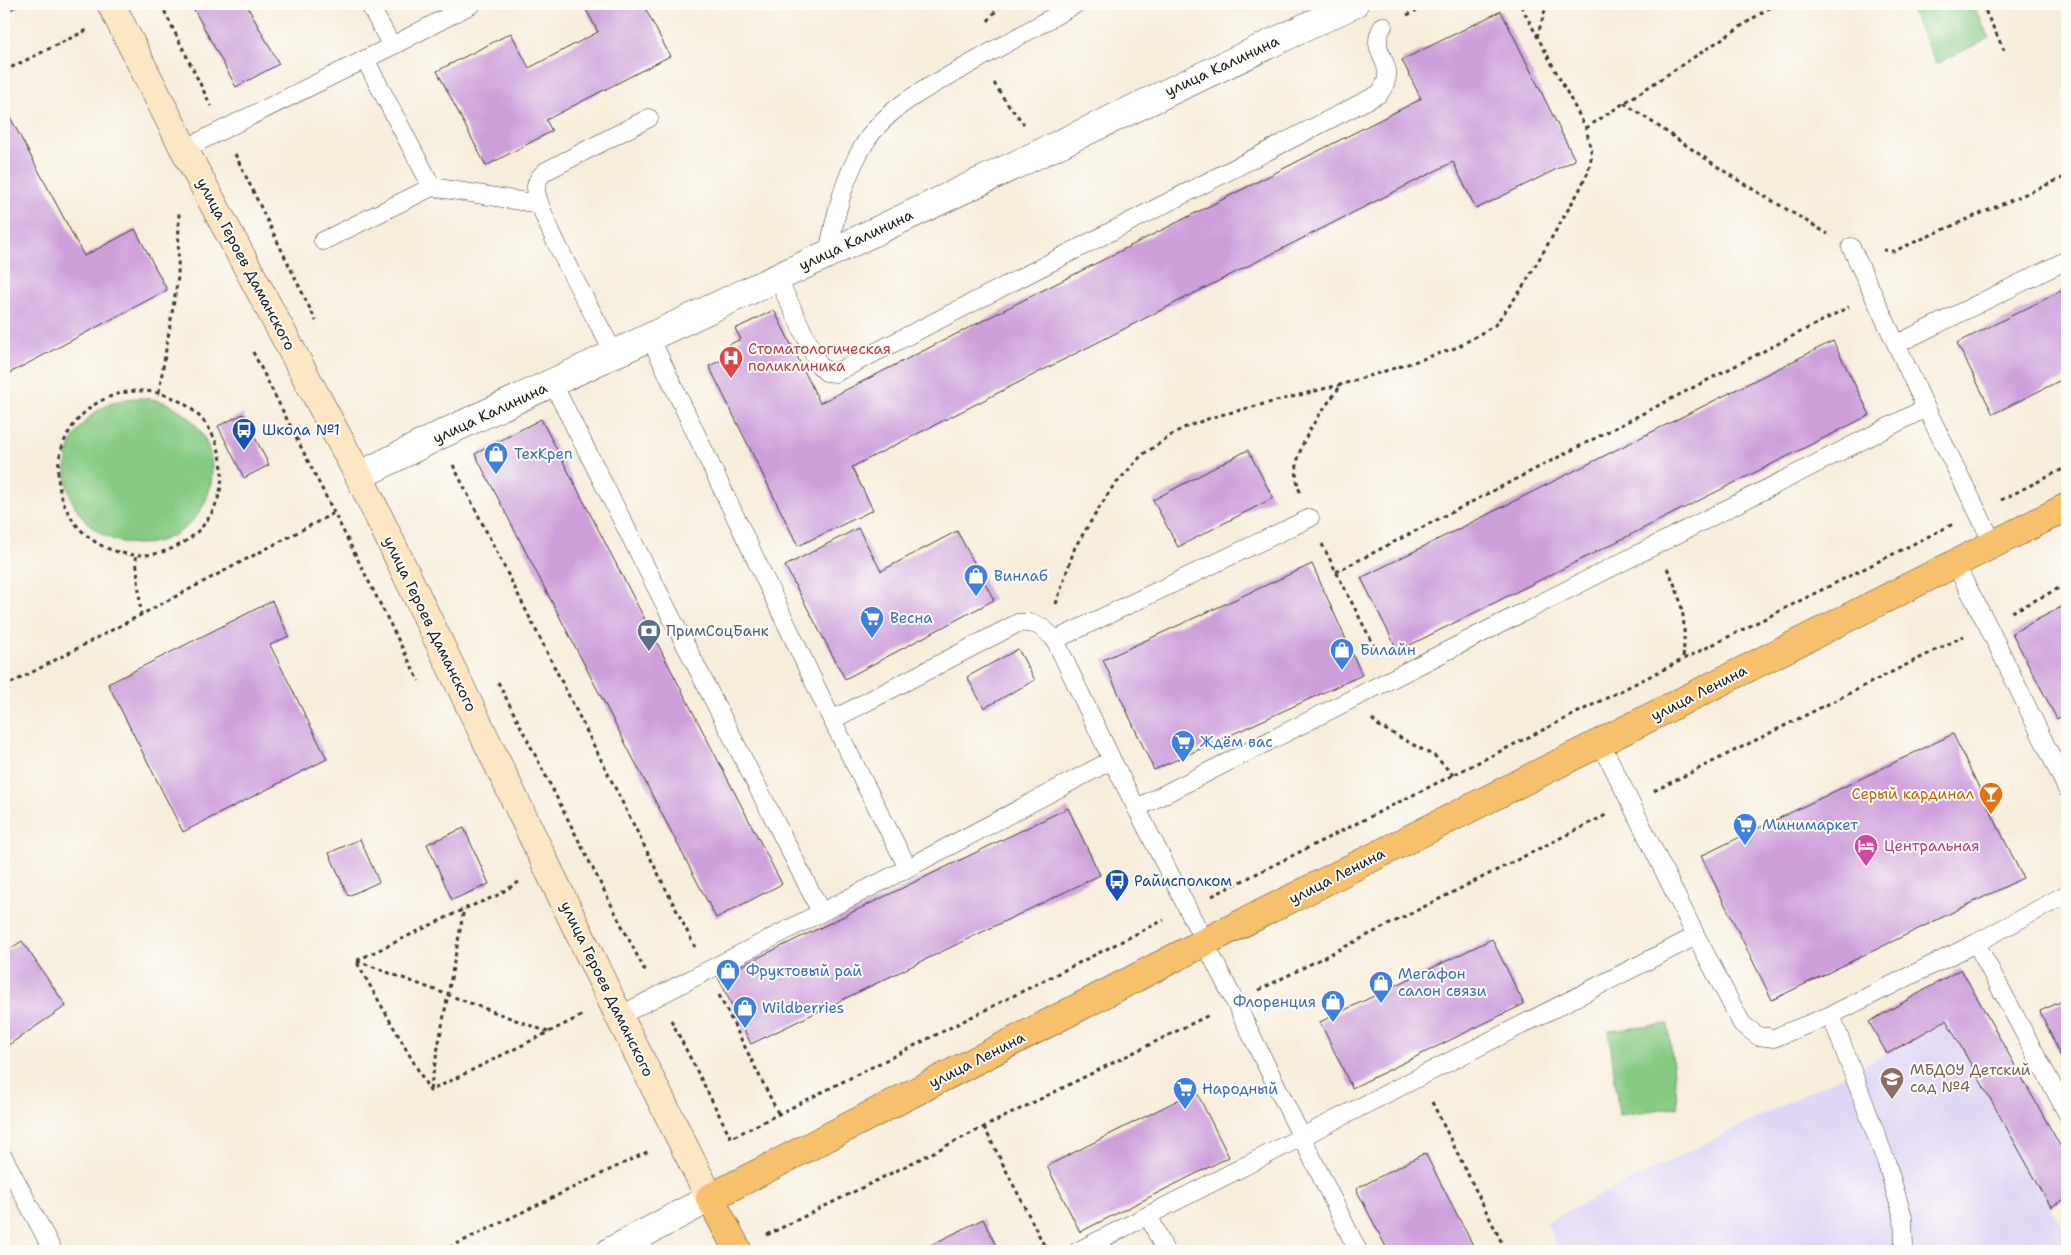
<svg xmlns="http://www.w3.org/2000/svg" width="2071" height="1255" font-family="'Shantell Sans',sans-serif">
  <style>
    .built { fill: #dfd5f5 }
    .green { fill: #86ca83; stroke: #517350 }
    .building { fill: #cea0db }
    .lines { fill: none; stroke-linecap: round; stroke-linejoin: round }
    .service-casing { stroke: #3d3b39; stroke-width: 19 }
    .minor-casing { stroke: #3d3b39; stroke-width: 29 }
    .tertiary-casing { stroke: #3d3b39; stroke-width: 29 }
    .secondary-casing { stroke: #3d3b39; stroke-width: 29 }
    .primary-casing { stroke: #3d3b39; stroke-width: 29 }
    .path { stroke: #3d3b39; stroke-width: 3; stroke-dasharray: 4 4; stroke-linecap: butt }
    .service { stroke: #fff; stroke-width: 18 }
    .minor { stroke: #fff; stroke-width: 28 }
    .tertiary { stroke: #fff; stroke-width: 28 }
    .secondary { stroke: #fce6c4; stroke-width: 28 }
    .primary { stroke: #f7c06c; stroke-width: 28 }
    .labels { text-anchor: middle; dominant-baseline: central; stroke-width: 4; stroke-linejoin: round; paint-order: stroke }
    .street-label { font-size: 15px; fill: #1c1c1c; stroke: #fdfcf7 }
    .health-label { font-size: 15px; fill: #be3a42; stroke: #fdfcf7; text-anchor: start }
    .transit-label { font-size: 15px; fill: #164399; stroke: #fdfcf7; text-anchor: start }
    .shop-label { font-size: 15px; fill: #366cbe; stroke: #fdfcf7; text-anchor: start }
    .service-label { font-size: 15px; fill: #4e5e75; stroke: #fdfcf7; text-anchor: start }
    .food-label { font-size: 15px; fill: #c56008; stroke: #fdfcf7; text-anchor: end }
    .hotel-label { font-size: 15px; fill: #b23c85; stroke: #fdfcf7; text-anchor: start }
    .education-label { font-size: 15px; fill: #785e54; stroke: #fdfcf7; text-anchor: start }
  </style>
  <rect width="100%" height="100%" fill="#fdfcf7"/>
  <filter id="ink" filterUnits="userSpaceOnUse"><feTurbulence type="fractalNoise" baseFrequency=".02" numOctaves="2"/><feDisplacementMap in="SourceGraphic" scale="10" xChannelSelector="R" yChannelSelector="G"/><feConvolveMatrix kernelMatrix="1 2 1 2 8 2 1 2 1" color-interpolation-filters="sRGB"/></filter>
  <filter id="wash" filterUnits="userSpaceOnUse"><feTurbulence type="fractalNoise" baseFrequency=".0096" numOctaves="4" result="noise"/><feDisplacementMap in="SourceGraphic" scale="20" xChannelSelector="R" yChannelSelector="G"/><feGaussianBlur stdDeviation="1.12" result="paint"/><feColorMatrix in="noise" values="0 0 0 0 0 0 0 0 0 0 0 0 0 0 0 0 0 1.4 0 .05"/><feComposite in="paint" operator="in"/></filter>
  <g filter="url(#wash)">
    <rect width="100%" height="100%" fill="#f7eddb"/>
    <path class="built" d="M1946,1020l105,187 16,32v12h-508l-13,-29 341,-168z"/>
    <path class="green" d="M1908,4h65l16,34 -53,26z
      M66 471a73 73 0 1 1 146 0a73 73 0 1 1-146 0Z
      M1668,1024l10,83 -59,8 -10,-84z"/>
    <g id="blocks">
      <path class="building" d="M4,4h19l-19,9z
        M191,4h55l33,60 -43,23z
        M583,4h60l27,52 -124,64 6,11 -66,35 -49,-95 74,-38 18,35 69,-36z
        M1501,11l74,149 -99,49 -23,-47 -601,305 21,43 -75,36 -89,-180 24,-11 -5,-10 13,-6 -6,-10 39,-19 46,93 601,-304 -19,-39z
        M10,117l74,139 51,-27 32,61 -163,86v-256z
        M2067,288v89l-74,37 -36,-71z
        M1833,341l37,74 -472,236 -37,-73z
        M243,414l26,51 -25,13 -26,-52z
        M541,419l241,465 -66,34 -241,-464z
        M1248,450l25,48 -95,49 -25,-47z
        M858,528l23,43 76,-40 37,69 -149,79 -60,-113z
        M1312,564l50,111 -208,95 -51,-110z
        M272,601l17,35 -19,9 57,114 -144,73 -75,-148z
        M2067,604v109l-10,6 -45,-86z
        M1018,649l17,31 -51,28 -17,-31z
        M1953,734l70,144 -251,122 -71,-144z
        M1068,808l32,67 -349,169 -33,-67z
        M464,828l25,56 -37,16 -25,-56z
        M360,839l19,43 -31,14 -19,-43z
        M1492,939l32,65 -172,84 -32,-66z
        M22,941l44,65 -62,42v-95z
        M1961,969l106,189v40l-16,9 -105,-187 -59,34 -18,-32z
        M2067,999v66l-2,1 -25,-55z
        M1196,1091l33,66 -149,75 -33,-66z
        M1425,1153l51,98h-88l-32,-62z
        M983,1219l16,32h-80z"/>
    </g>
  </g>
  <g filter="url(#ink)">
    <use href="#blocks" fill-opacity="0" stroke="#3d3b39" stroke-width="1"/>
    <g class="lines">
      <defs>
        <path id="service" d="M392,46l80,-42
          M184,149l208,-103 -23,-42
          M432,187l108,17
          M323,241l109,-54 -66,-126
          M1851,247l75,161 68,137
          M828,254c7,-38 16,-78 37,-111 24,-39 67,-57 105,-79 36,-20 71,-40 106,-60
          M777,277l42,88 7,7 9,1 544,-279c24,-31 -14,-39 4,-68
          M650,337l182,383 76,148
          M1897,344l170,-84
          M614,353c-15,-29 -80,-142 -78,-167 1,-7 5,-11 10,-15l103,-53
          M553,384l268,528
          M1955,564l32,60 80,165
          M832,720l186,-97c17,-2 26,4 37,17
          M1112,760l-57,-120 255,-122
          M1137,808l789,-400
          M1696,936l46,88 16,12 16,2 57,-23 55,146 17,56 1,28 -2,6
          M1976,943l91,170
          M1831,1015l145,-72 91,-49
          M619,1016l289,-148 204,-108 123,242 123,249
          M4,1158l49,93
          M1149,1216l16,35
          M1078,1251l618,-315 -95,-193"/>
        <path id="minor" d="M359,476l79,-40 390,-182 526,-250"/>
        <path id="tertiary" d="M611,1251l99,-53"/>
        <path id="secondary" d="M111,4l73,145 175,327 260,540 91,182"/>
        <path id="primary" d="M738,1251l-28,-53 495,-256 862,-435"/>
      </defs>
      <use href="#service" class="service-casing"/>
      <use href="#minor" class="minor-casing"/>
      <use href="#tertiary" class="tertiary-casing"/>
      <use href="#secondary" class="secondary-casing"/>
      <use href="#primary" class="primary-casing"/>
      <path class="path" d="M161,4l50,102
        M1982,4l22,46
        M1407,15l24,-11
        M988,21l13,-17
        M1537,37l10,-33
        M4,71l83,-41
        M994,83l12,19 18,22
        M1624,103l112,76 92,55
        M1586,128l189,-124
        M235,154l81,167
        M1883,250l11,1 173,-75
        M253,352l166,329
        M58 473a82 82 0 1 1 164 0a82 82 0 1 1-164 0Z
        M159,392l19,-115 1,-65
        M453,465l242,482
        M1300,492c-15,-39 21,-79 42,-108
        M2001,500l66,-33
        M1322,544l56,110
        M136,556l5,59
        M1667,568c17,34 19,55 16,91
        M1336,572l513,-265
        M1056,604l19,-57 36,-58 31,-34 39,-26 32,-12 130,-33 68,-21 47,-16 37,-22 26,-35 58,-99 9,-19 4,-17 -6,-27 -66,-124
        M2012,612l55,-28
        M498,682l148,291
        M4,687l330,-174
        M1372,719l7,7 57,31 17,18
        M1654,791l310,-155
        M519,882l-23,14 -32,13 -108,52 74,130 153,-76
        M1212,896l741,-372
        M357,961l191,71
        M1259,990l347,-175
        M719,995l59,118
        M671,1020l60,118 433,-218
        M430,1090l34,-181
        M1432,1102l74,149
        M984,1127l63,124
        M767,1235l444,-221
        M442,1251l207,-100"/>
      <use href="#service" class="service"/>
      <use href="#minor" class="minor"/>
      <use href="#tertiary" class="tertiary"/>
      <use href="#secondary" class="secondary"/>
      <use href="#primary" class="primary"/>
    </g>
  </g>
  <defs>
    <symbol id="hospital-pin" viewBox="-11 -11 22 30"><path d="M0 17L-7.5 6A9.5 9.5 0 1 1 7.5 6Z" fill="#e0444e" stroke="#fdfcf7"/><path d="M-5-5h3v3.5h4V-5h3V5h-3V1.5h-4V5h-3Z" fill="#fff"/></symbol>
    <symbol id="bus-pin" viewBox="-11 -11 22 30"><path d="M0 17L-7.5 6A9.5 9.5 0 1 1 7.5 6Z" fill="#1a4fb4" stroke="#fdfcf7"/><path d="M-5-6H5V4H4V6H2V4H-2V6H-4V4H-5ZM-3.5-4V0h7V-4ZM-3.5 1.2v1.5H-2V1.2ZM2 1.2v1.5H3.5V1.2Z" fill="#fff"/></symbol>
    <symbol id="shop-pin" viewBox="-11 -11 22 30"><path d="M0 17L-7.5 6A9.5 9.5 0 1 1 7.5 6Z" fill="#3f7fe0" stroke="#fdfcf7"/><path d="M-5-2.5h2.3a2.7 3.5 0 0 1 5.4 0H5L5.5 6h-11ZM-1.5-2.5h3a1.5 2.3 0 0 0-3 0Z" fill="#fff"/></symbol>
    <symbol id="supermarket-pin" viewBox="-11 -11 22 30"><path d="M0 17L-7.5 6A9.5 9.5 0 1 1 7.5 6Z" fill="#3f7fe0" stroke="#fdfcf7"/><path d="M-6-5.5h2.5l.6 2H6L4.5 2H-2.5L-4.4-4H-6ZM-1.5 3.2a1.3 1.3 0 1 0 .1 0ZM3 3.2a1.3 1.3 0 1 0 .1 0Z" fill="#fff"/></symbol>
    <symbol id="bank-pin" viewBox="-11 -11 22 30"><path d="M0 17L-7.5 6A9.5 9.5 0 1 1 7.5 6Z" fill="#5c6f8a" stroke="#fdfcf7"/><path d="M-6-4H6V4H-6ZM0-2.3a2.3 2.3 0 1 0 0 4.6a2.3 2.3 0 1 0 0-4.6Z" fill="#fff"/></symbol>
    <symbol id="bar-pin" viewBox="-11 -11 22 30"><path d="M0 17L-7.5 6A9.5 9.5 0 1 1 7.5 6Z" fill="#e8710a" stroke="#fdfcf7"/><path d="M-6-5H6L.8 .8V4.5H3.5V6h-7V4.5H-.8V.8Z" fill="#fff"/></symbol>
    <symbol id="hotel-pin" viewBox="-11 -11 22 30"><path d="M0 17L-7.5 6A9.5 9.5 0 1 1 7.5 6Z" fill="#d1479c" stroke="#fdfcf7"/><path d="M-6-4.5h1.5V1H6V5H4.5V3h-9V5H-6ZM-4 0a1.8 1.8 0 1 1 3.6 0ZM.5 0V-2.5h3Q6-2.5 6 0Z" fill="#fff"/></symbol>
    <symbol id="school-pin" viewBox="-11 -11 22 30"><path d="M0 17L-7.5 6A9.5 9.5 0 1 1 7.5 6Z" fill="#8d6e63" stroke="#fdfcf7"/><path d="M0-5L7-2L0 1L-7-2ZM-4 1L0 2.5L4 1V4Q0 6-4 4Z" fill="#fff"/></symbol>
  </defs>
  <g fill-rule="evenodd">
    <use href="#hospital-pin" x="717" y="344" width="28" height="38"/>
    <use href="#bus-pin" x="230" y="416" width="28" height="38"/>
    <use href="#shop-pin" x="482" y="440" width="28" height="38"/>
    <use href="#shop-pin" x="962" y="562" width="28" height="38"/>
    <use href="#supermarket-pin" x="858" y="604" width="28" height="38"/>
    <use href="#bank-pin" x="635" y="617" width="28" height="38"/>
    <use href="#shop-pin" x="1328" y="636" width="28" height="38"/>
    <use href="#supermarket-pin" x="1169" y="728" width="28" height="38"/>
    <use href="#bar-pin" x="1977" y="780" width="28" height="38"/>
    <use href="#supermarket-pin" x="1731" y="811" width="28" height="38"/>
    <use href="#hotel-pin" x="1852" y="832" width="28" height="38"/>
    <use href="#bus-pin" x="1103" y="867" width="28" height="38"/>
    <use href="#shop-pin" x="714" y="957" width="28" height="38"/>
    <use href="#shop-pin" x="1367" y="969" width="28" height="38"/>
    <use href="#shop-pin" x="1319" y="988" width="28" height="38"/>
    <use href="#shop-pin" x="731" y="994" width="28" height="38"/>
    <use href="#school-pin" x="1878" y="1065" width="28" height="38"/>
    <use href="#supermarket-pin" x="1171" y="1075" width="28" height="38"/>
  </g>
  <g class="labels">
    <g class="street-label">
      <text transform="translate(1222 66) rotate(-25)">улица Калинина</text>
      <text transform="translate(856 240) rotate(-25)">улица Калинина</text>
      <text transform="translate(246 264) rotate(62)">улица Героев Даманского</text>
      <text transform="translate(490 413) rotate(-25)">улица Калинина</text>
      <text transform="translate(430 624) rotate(64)">улица Героев Даманского</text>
      <text transform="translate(1699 693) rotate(-27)">улица Ленина</text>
      <text transform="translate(1337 876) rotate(-27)">улица Ленина</text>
      <text transform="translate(607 989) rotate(64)">улица Героев Даманского</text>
      <text transform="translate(977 1060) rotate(-27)">улица Ленина</text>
    </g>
    <g class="health-label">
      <text x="748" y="349">Стоматологическая<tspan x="748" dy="17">поликлиника</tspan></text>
    </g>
    <g class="transit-label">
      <text x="262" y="430">Школа №1</text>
      <text x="1134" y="881">Райисполком</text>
    </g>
    <g class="shop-label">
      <text x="514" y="454">ТехКреп</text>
      <text x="994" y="576">Винлаб</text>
      <text x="890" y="618">Весна</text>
      <text x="1360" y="650">Билайн</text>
      <text x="1200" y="742">Ждём вас</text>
      <text x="1762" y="825">Минимаркет</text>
      <text x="746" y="971">Фруктовый рай</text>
      <text x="1398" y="974">Мегафон<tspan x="1398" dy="17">салон связи</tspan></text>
      <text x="1316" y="1002" text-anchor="end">Флоренция</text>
      <text x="762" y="1008">Wildberries</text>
      <text x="1202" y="1089">Народный</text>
    </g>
    <g class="service-label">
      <text x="666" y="631">ПримСоцБанк</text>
    </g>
    <g class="food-label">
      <text x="1974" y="794">Серый кардинал</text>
    </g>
    <g class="hotel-label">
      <text x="1884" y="846">Центральная</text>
    </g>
    <g class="education-label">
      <text x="1910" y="1070">МБДОУ Детский<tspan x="1910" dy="17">сад №4</tspan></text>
    </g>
  </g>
  <rect width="2071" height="1255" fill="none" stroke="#fdfcf7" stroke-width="20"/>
</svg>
